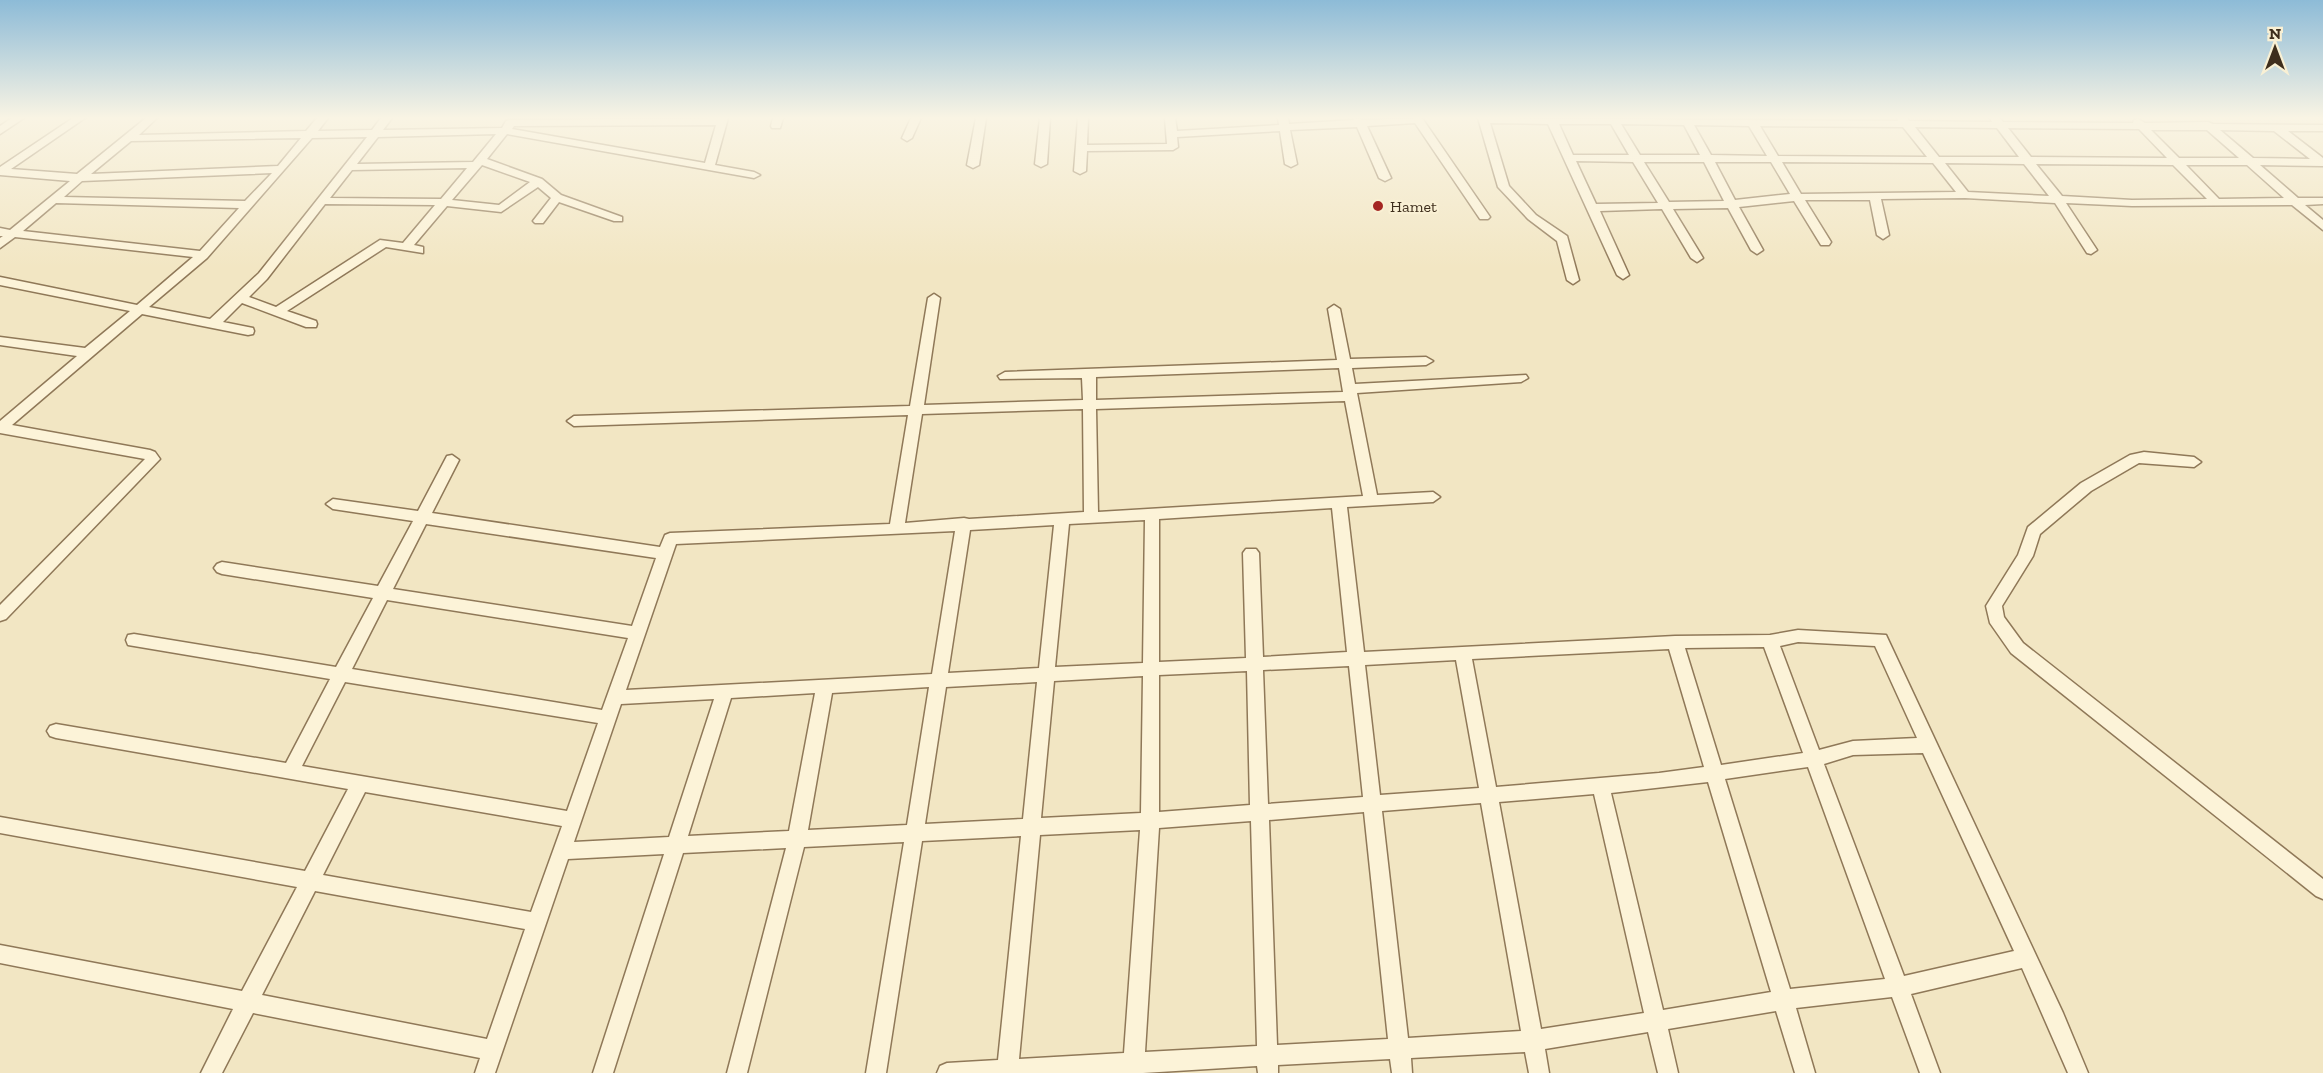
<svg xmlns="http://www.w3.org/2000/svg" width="2323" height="1073" font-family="'Zilla Slab',serif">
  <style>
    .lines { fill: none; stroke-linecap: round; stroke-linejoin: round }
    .minor-casing { stroke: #8f7858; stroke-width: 3 }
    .minor { fill: #fcf3d8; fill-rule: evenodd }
    .poi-dot { fill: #a42622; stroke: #f9f0d4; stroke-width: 2 }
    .labels { text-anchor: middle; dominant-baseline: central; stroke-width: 4.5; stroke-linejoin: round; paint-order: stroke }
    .far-poi-label { font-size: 16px; fill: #3e2e1d; stroke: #f9f0d4; text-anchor: start }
  </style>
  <rect width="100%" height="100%" fill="#f2e6c3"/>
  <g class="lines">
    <defs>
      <path id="minor" d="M12,118h12l-24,16v-8z
        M73,118h12l-74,51 66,5 69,-56h11l-18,17 167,-4 11,-13h11l-10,13 54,-1 9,-12h11l-9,12 119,-2 4,-7 4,-1 218,-2 -13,47 39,7 6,3 -6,3 -247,-44 -20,25 55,20 19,16 61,22v4h-8l-55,-19 -16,21h-8l-2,-2 18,-23 -13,-11 -37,25 -54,-6 -33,39 9,2v6l-37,-6 -99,64 29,10 1,3 -1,3h-10l-64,-24 -19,19 30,6 1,3 -1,3 -5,1 -106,-21 -130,111 138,25 5,2 5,7 -154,160 -6,2v-16l145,-146 -145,-26v-12l77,-65 -77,-11v-8l85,11 45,-37 -130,-26v-8l137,28 56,-48 -178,-20 -15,11v-10l3,-2h-3v-8l10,2 60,-49 -70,-6v-8zM716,125l-11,38 -193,-34 2,-3zM496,134l-23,28 -116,2 21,-27zM367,137l-108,136 -49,46 -61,-12 58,-49 105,-120zM301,138l-23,28 -187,8 40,-33zM482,165l48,17 -31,23 -47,-5zM467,168l-26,31 -111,-1 22,-28zM272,173l-27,28 -181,-4 18,-16zM56,203l183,5 -39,43 -177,-20zM325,204l110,1 -32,38 -23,-3 -104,67 -27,-10 18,-18z
        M773,118h10l-3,10h-8l-1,-2z
        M911,118h10l-9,20 -5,3 -5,-3z
        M976,118h10l-7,47 -6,3 -6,-3z
        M1040,118h10l-3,46 -6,3 -6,-3z
        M1078,118h10l-1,27 80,-1 -2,-26h10l2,13 102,-6 -1,-7h10l1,6 65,-4 -1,-2 11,2 58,-2 68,99 -2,2h-8l-65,-96 -48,3 24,52 -6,3 -6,-3 -22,-51 -67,3 7,34 -6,3 -6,-3 -5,-33 -103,6 1,10 -5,3 -86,1 -1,20 -6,3 -6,-3z
        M1478,118l420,3 -1,-3h10l2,3 83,1 -2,-4h10l3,4 130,1 1,-3 4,-1 7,4 63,-1 5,2 110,1v6h-35l35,27v8l-63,-1 38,33h25v6l-18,1 18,15v10l-31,-25 -160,1 -66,-3 31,47 -6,4 -4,-1 -32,-50 -90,-5 -84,1 8,36 -6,4 -6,-4 -7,-35h-65l26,42 -2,3h-8l-27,-44 -55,6 24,43 -6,4 -6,-4 -23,-42 -55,1 30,49 -6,4 -6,-4 -29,-49 -62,2 29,64 -6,4 -6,-4 -69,-151 -58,-1 19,63 27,29 31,21 12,44 -6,4 -6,-4 -10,-39 -29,-22 -30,-32zM1559,124h52l18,31h-56zM1621,124l63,1 16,30h-60zM1694,125l55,1 18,30 -56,-1zM1760,126l143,1 24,30 -149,-1zM1915,127l82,1 22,29h-80zM2008,128l131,1 28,29 -136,-1zM2151,130h56l32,28h-60zM2220,130l54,1 36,28 -57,-1zM1576,161l57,1 25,41 -62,1zM1644,162h60l20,39 -55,1zM1715,162h56l19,32 -55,6zM1782,162l151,1 23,29 -155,2zM1945,163l79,1 25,32 -81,-4zM2036,164l137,1 34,34 -75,1 -70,-4zM2186,165h61l37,33 -65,1z
        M934,294l6,4 -16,107 159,-5 -1,-22 -82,1 -2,-3 7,-4 332,-12 -9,-51 6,-4 6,4 10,50 76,-2 7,4 -7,4 -74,3 3,16 171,-9 2,3 -7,4 -164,11 20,102 56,-3 7,5 -7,5 -86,5 17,145 311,-16 95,-1 28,-5 88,5 177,378 25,60h-20l-46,-105 -111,26 29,79h-20l-28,-76 -96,11 19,65h-20l-19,-62 -108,18 10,44h-20l-10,-41 -103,17 4,24h-20l-4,-21 -114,6 1,15h-20l-2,-14 -112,6v8h-20l-1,-7 -114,7h-206l3,-7 7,-3 51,-3 23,-224 -99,5 -36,232h-20l38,-231 -100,5 -57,226h-20l59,-225 -103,5 -70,220h-20l71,-219 -96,5 -73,214h-20l5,-15 -227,-45 -31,60h-21l32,-64 -233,-46v-18l242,46 55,-104 -297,-54v-16l305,54 43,-82 -292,-51 -6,-2 -3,-5 3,-5 6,-2 230,39 44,-84 -196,-33 -6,-1 -2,-5 2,-5 6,-1 202,33 37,-69 -151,-24 -5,-2 -3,-4 3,-4 5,-2 156,24 35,-65 -80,-12 -7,-5 7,-5 85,12 29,-55 5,-1 7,5 -27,53 228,34 5,-12 5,-2 220,-9 18,-109 -334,11 -7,-5 7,-5 336,-10 18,-108zM1339,368l4,24 -247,8v-23zM1345,401l18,95 -265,16 -2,-103zM1083,409l1,103 -115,7 -5,-1 -59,5 17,-109zM1332,508l15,144 -84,5 -4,-104 -3,-4h-10l-3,4 3,105 -87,4v-143zM1145,520l-2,143 -88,4 14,-143zM426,524l230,34 -24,68 -239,-37zM1054,525l-15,143 -91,5 22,-143zM955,531l-23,143 -306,16 50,-146zM387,600l241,38 -26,72 -250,-41zM1798,642l77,4 42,92 -64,3 -34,9 -39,-104zM1764,647l39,106 -82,12 -36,-117zM1669,649l35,118 -45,6 -163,14 -24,-128zM1456,660l23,128 -99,7 -15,-130zM1349,666l14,131 -95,7 -5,-134zM1247,671l3,134 -91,7v-137zM1143,676l-2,137 -100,5 13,-137zM345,682l253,41 -31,88 -265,-45zM1037,682l-14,137 -98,5 21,-137zM929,687l-22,138 -99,5 24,-137zM815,693l-26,138 -101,5 43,-138zM714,699l-45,138 -95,5 47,-138zM1923,753l91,198 -110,25 -80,-212 29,-9zM1808,767l77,212 -95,10 -65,-210zM1708,782l63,210 -108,18 -52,-217zM365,792l197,34 -31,86 -208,-37zM1594,794l50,219 -103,16 -42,-227zM1481,803l40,228 -113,7 -26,-227zM1364,812l24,227 -111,6 -8,-225zM1251,821l6,225 -112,6 14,-224zM1140,830l-16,223 -105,6 21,-224zM315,891l210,38 -38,110 -225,-44z
        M2144,452l50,5 7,5 -7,5 -55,-4 -48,28 -51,43 -7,22 -31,50 2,11 19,26 300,236v20l-7,-3 -305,-243 -21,-30 -4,-17 32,-51 10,-28 53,-44 49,-28z"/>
    </defs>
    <use href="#minor" class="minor-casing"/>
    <use href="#minor" class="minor"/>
  </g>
  <linearGradient id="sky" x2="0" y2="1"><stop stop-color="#8dbbd7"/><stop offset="0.44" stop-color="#f9f4e4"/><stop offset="1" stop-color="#f9f4e4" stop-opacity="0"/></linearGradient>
  <rect width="2323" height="268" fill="url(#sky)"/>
  <circle class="poi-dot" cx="1378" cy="206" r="6"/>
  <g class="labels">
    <g class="far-poi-label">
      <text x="1390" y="206">Hamet</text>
    </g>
  </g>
  <g transform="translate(2275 48)" stroke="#f9f0d4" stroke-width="4.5" paint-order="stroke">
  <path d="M0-4.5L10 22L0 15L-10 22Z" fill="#3e2e1d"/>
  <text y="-9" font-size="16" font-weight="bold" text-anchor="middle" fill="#3e2e1d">N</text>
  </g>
</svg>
